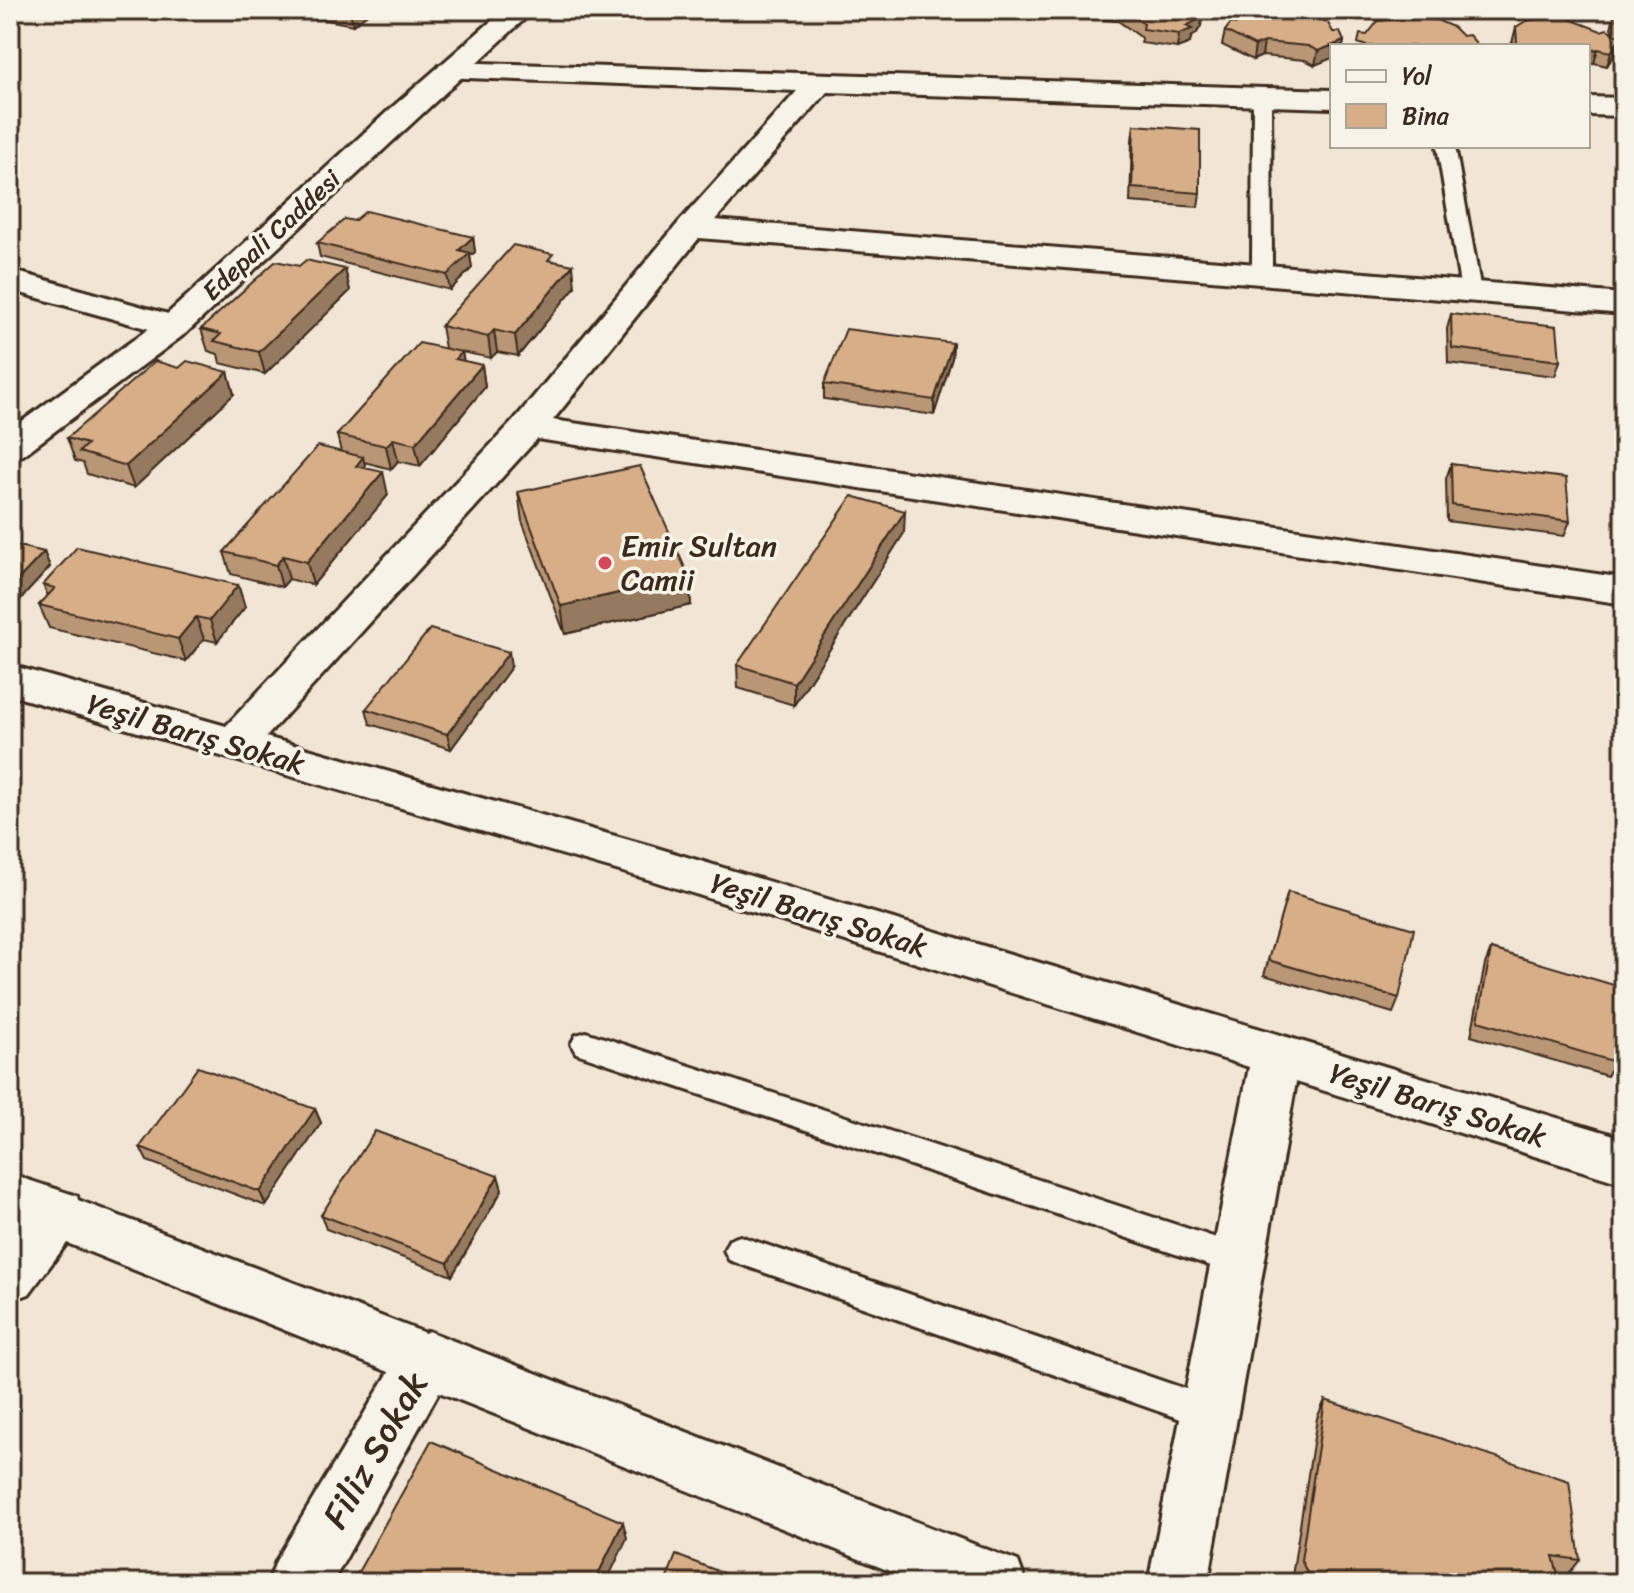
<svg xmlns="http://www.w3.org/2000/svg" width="1634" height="1593" font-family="Sriracha,sans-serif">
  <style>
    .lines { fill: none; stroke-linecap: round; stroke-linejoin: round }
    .lane-casing { stroke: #3b2a1e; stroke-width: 6 }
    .street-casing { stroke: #3b2a1e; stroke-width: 6 }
    .secondary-casing { stroke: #3b2a1e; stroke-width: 6 }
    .lane { fill: #f7f3e8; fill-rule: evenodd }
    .street { fill: #f7f3e8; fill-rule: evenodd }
    .secondary { fill: #f7f3e8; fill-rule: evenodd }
    .wall { fill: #b99675; stroke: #3b2a1e; stroke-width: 2 }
    .shaded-wall { fill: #967a5f; stroke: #3b2a1e; stroke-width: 2 }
    .building { fill: #d7ae88; stroke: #3b2a1e; stroke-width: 2 }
    .poi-dot { fill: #d1495b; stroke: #f7f3e8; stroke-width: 3 }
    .labels { text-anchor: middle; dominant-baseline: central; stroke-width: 7; stroke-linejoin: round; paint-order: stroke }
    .far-street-label { font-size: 26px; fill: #3b2a1e; stroke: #f7f3e8 }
    .poi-label { font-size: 30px; fill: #3b2a1e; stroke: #f7f3e8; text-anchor: start }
    .street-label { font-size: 30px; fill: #3b2a1e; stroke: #f7f3e8 }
    .near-street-label { font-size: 36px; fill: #3b2a1e; stroke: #f7f3e8 }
  </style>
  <rect width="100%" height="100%" fill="#f1e5d5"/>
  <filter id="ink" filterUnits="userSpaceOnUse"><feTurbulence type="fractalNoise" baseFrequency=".0125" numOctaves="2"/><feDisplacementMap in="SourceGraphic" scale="16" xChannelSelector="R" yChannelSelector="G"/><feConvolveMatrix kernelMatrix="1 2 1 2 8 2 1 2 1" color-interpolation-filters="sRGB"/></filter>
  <g filter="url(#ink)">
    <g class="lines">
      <defs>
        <path id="lane" d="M1262,92l9,5 1,168 -10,6 -10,-6 1,-168z
          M1437,146h18l26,145 -3,4h-14l-3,-4z
          M586,1032l652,213 11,5 5,10 -5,10 -11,5 -662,-222 -5,-9 5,-9z
          M740,1236l469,161 12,4 5,12 -5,12 -12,4 -469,-165 -11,-4 -5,-10 5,-10z"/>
        <path id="street" d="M450,62l882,28v18l-505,-16 -112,128 909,74v20l-925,-76 -146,182 1071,158v26l-1087,-165 -271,298 381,108 977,293v46l-328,-102 -88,501h-60l101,-516 -602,-188 -637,-184v-30l216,61 289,-307 165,-198 117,-130 -357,-14 -4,-6 4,-6z
          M1588,97l36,1v18l-36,-1z
          M10,270l176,49 5,7 -5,7 -12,3 -164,-46z
          M10,1174l67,22 1,4 347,133 3,-2 568,222 22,8 8,22h-106l-481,-191 -107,191h-64l8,-22 113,-189 -322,-129 -38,51 -19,7v-67l8,-10 -8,-3z"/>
        <path id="secondary" d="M504,10h30l-348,323 -163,122 -13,3v-28l152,-111 226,-208z"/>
      </defs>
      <use href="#lane" class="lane-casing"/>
      <use href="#street" class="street-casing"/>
      <use href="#secondary" class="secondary-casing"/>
      <use href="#lane" class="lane"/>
      <use href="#street" class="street"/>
      <use href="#secondary" class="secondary"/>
    </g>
    <path class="wall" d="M303,10h69l-19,15 -49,-9z
      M1105,10h97l-1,16 -5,8 -5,3 -1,6 -13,5 -36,-5 1,-5 -24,-17 -14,-1z
      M1616,10h8v30l-4,-2 -4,13 -9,15 -13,-3 -6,-17h-78l2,-3 4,-16 85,4 14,3 -4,-6z
      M1237,24l96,8 11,9 -1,5h-11l-17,19 -10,-5 -43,-4 -9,4 -31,-15 3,-14z
      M1134,125l66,68 -2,14 -68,-5 2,-62z
      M354,221l119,16 2,15 -5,4 2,12 -22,22 -130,-33 -3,-14z
      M554,261l21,26 -57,69 -21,-4 -6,6 -29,-6 1,9 19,4 3,22 -65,79 -22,-5 -7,8 -27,-7 1,6 23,27 -75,90 -24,-6 -7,8 -51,-13 -7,-22 117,-100 -4,-17 108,-87 -4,-22z
      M299,266l46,3 5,22 -85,83 -45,-11 -2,-9 -10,-3 -7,-22z
      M1451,314l109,47 -5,15 -107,-13 -1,-34z
      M953,343l-1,15 -18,57 -110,-16v-15z
      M179,368l49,4 6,22 -100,94 -47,-14 -4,-11 -8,-2 -8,-23z
      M1451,464l119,57 -6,15 -117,-15 -1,-42z
      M518,492l171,85 2,28 -126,29 -43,-113z
      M904,533l-110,172 -56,-17 -1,-23z
      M10,544l34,8 6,15 -30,33 -10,-2z
      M43,585h195l7,22 -28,35 -13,-3 -18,22 -137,-33 -10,-23 9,-9z
      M511,667l-60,82 -81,-25 -4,-15z
      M1288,892l111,106 -6,15 -129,-38z
      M1491,949l124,113 -8,14 -136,-40 14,-72z
      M315,1109l6,14 -55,83 -119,-45 -7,-14z
      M498,1176l4,14 -50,86 -126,-47 -5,-14z
      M1325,1400l255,160 -13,16 -9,-1 2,8h-264l-4,-7 25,-158z"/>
    <path class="shaded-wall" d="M352,10h20l-19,15 -3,-13z
      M1203,12l-2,14 -5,8 -5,3 -1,6 -13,5 2,-14 7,-8z
      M1620,37l-4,14 -9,15 4,-14z
      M1344,41l-1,5h-11v12l-17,7 3,-14z
      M1264,42l-2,14 -9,4 2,-14z
      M1598,49l-4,14 -6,1v-13z
      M473,237l2,15 -5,4 2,12 -22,22 -3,-15 12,-25z
      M573,265l2,22 -57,69 -3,-21z
      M345,269l5,22 -85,83 -6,-22z
      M494,330l3,22 -6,6 -3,-21z
      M953,343l-1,15 -18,57v-15z
      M462,352l4,22 -11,-15z
      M482,365l3,22 -65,79 -5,-22z
      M228,372l6,22 -100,94 -8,-22z
      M393,439l5,22 -7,8 -5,-23z
      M363,457l5,22 -12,-13z
      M383,472l5,23 -75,90 -6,-23z
      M905,511l-1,22 -110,172v-22z
      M44,552l6,15 -30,33 -7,-15z
      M283,556l6,23 -7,8 -6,-22z
      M689,577l2,28 -126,29 -4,-28z
      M238,585l7,22 -28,35 -7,-22z
      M196,617l8,22 -18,22 -8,-22z
      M509,652l2,15 -60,82 -4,-15z
      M315,1109l6,14 -55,83 -6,-14z
      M498,1176l4,14 -50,86 -4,-13z
      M623,1522l4,16 -21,45h-12z"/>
    <path class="building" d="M1124,10h78l1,2 -5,8 -12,6 6,3 -13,5 -36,-5 1,-5z
      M1290,10l26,6 12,7 5,9h7l4,9 -26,10 -10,-5 -44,-4 -9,4 -30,-15 6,-8 6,1 18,-12z
      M1616,10h8v14l-2,-1 -6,-9z
      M1410,17l27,3 16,7 9,9 7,-1 8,9 -3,2h-108l-8,-3 2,-9 7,1 11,-14z
      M1541,18h26l34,13 6,-2 13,8 -9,15 -13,-3 -10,2v-5h-76l-1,-3h6l-1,-16 10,-6z
      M1134,125l66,5v63l-68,-5z
      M366,211l107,26 -14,13 11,3 -23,22 -130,-32 28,-24 9,2z
      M513,245l40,9 -5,6 25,5 -58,70 -21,-5 -6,7 -47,-11z
      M306,260l39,9 -86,83 -45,-11 7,-7 -20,-5 75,-68 23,5z
      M1451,314l106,12 3,35 -108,-13z
      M846,329l107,14 -19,57 -110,-16z
      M419,343l43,9 -7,7 27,6 -67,79 -22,-5 -7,7 -49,-11z
      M155,361l24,7 8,-7 41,11 -102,94 -47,-14 8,-8 -20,-6z
      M318,446l45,11 -7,9 27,6 -76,90 -24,-6 -7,9 -52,-13z
      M1451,464l115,14 4,43 -118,-16z
      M640,466l49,111 -128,29 -43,-114z
      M852,496l53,15 -111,172 -57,-18z
      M10,544l34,8 -31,33 -3,-1z
      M77,547l161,38 -28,35 -14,-3 -18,22 -139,-34 16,-17 -12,-3z
      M430,629l79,23 -62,82 -81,-25z
      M1288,892l126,37 -15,69 -131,-38z
      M1491,949l133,39 -9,74 -137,-41z
      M198,1067l117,42 -55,83 -120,-45z
      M375,1131l123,45 -50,87 -127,-48z
      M1325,1400l244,81 11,79 -27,-4 7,27h-248l-11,-23z
      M431,1441l192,81 -29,61h-242z
      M676,1555l73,28h-84z"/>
  </g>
  <circle class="poi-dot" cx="605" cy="563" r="8"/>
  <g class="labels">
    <g class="far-street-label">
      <text transform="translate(271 235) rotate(-43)">Edepali Caddesi</text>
    </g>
    <g class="poi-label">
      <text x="621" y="546">Emir Sultan<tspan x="621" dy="34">Camii</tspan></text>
    </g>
    <g class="street-label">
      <text transform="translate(196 734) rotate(16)">Yeşil Barış Sokak</text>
      <text transform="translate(819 915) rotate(17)">Yeşil Barış Sokak</text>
      <text transform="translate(1438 1105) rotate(17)">Yeşil Barış Sokak</text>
    </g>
    <g class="near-street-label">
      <text transform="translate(375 1450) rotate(-60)">Filiz Sokak</text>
    </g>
  </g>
  <rect width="1634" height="1593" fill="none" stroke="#f7f3e8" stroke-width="40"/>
  <rect x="20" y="20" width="1594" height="1553" fill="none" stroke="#3b2a1e" stroke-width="3" filter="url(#ink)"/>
  <rect x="1330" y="44" width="260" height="104" fill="#f7f3e8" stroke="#aca397" stroke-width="2"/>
  <rect x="1346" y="70" width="40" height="12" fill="#f7f3e8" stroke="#aca397" stroke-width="2"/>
  <text x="1402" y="84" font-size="24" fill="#3b2a1e">Yol</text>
  <rect x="1346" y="104" width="40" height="24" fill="#d7ae88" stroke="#aca397" stroke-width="2"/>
  <text x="1402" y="124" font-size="24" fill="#3b2a1e">Bina</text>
</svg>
